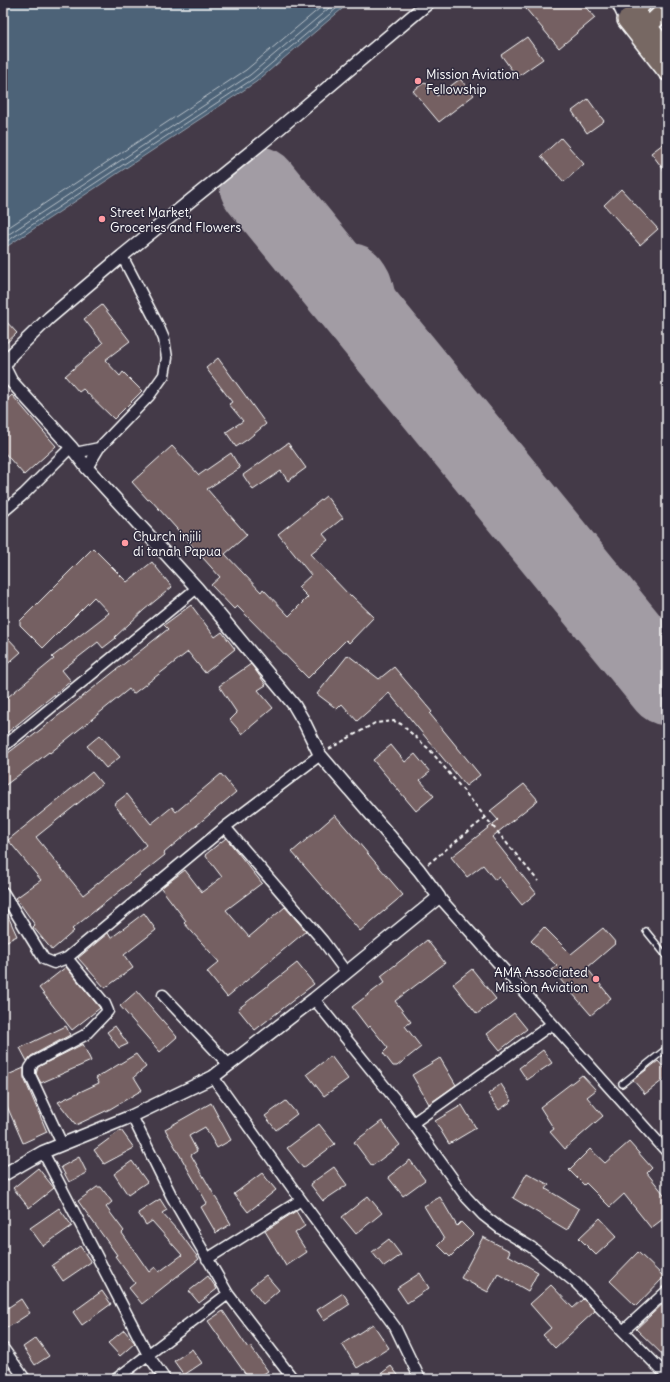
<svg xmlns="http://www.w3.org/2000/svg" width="670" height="1382" font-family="Delius,sans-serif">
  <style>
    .water { fill: #4d6378; stroke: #94a1ae }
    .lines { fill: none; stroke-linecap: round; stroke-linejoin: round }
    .shore { stroke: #b8c1c9; stroke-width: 1 }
    .taxiway { stroke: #a29ca4; stroke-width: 31 }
    .runway { stroke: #a29ca4; stroke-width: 79 }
    .building { fill: #756162; stroke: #fff }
    .service-casing { stroke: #fff; stroke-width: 8 }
    .minor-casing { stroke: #fff; stroke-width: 13 }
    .tertiary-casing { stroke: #fff; stroke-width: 15 }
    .trunk-casing { stroke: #fff; stroke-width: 20 }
    .path { stroke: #fff; stroke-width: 2; stroke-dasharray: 4 3; stroke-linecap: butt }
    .service { stroke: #2f2a3d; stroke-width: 5 }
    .minor { stroke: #2f2a3d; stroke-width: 10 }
    .tertiary { stroke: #2f2a3d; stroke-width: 12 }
    .trunk { stroke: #776864; stroke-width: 17 }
    .poi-dot { fill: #ff9aa2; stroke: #2f2a3d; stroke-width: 1.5 }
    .labels { text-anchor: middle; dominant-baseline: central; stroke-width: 3; stroke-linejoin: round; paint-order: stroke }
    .poi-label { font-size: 13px; fill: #fff; stroke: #2f2a3d; text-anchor: start }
  </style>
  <rect width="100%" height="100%" fill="#443a48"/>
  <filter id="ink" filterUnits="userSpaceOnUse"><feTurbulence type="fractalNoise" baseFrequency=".025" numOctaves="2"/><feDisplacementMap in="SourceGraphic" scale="8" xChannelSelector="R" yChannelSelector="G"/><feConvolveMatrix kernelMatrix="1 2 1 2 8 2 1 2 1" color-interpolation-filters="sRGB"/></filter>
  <g filter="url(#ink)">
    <path class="water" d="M3,3h346l-93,79 -253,167z"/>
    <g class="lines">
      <path class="shore" d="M3,231l243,-161 80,-67
        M3,238l247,-163 85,-72
        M3,244l250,-165 90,-76"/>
      <path class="taxiway" d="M335,280v-11c16,-17 30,-11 40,9 6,12 10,51 13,66"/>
      <path class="runway" d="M259,186l408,500"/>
    </g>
    <path class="building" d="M521,3h61l13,15 -36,30z
      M527,37l16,22 -26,18 -16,-22z
      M460,79l14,16 -35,27 -26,-31 12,-9 12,14z
      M588,99l16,22 -17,12 -15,-22z
      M561,138l23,26 -20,18 -23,-26z
      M667,141v33l-16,-21z
      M621,189l37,40 -18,16 -36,-40z
      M102,305l28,36 -25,19 15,16 3,-4 19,19 -28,28 -31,-30 -4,3 -14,-16 38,-33 -19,-24z
      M3,318l14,15 -14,13z
      M218,358l48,66 -18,15 -12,8 -10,-15 17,-11 -14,-17 3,-2 -26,-34z
      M12,395l44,51 -32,29 -21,-24v-48z
      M288,443l18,25 -18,13 -7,-10 -28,19 -10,-15z
      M172,446l27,29 32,-22 9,15 -33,21 40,46 -22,19 36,38 2,-3 26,27 19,-19 -10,-10 13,-12 -33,-41 48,-38 17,22 -20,16 5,6 -18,14 40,42 1,-1 23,22 -25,26 -3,-3 -38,38 -71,-72 -3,3 -23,-24 9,-8 -70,-78 -2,1 -16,-18z
      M93,548l34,34 25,-20 20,25 -28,23 -29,27 1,1 -13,10 -5,-6 -36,28 9,11 -68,55v-35l51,-42 -2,-2 57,-44 -15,-16 -51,51 -23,-23v-4z
      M191,605l24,32 7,-5 13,17 -30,24 -17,-21 -55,42 -4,-5 -79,64 -1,-1 -46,35v-30l26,-20 1,1 138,-109 -4,-4z
      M8,638l13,14 -18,16v-26z
      M348,655l31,24 15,-12 38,45 -2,2 50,61 -14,11 -77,-93 -32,28 -15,-17 -5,5 -20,-15z
      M251,664l15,21 -8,5 15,18 -31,26 -12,-14 7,-7 -18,-27z
      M100,735l20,22 -14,11 -19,-22z
      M391,745l14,17 10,-8 15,18 -10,8 14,16 -18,15 -43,-51z
      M92,772l10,12 -66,53 47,58 63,-50 -32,-41 13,-10 24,30 21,-17 4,5 45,-38 15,18 -72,61 1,2 -93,74 2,2 -22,19 -19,-23 2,-2 -19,-27 25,-18 -33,-40z
      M524,784l14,16 -46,37 44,56 -14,12 -23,-28 -4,3 -12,-15 -16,12 -16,-20 47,-37 -8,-9z
      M335,815l68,80 -43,36 -68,-79z
      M226,838l36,45 -36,27 23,27 36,-30 21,24 -79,66 -20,-25 12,-10 -35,-39 2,-2 -25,-33 24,-18 17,22 20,-15 -17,-22z
      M3,905l14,31 -14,7z
      M144,913l12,17 -32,25 9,13 -28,20 -27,-30 30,-25 3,5z
      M544,927l27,27 32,-26 13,15 -29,25 24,30 -20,17 -39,-45 5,-4 -26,-25z
      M427,940l18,23 -50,38 16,21 -6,4 16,21 -24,19h-4l-10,-13 5,-5 -18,-22 -2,2 -16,-21 33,-25 -4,-6z
      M297,963l17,21 -59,46 -17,-21z
      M66,967l34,41 -28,22 -33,-42z
      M472,969l24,30 -19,15 -24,-30z
      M137,991l40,46 -17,15 -40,-46z
      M514,1013l13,16 -27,21 -13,-16z
      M66,1026l4,9 -39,21 -4,5 -7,-13z
      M115,1026l13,18 -9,4 -12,-16z
      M83,1044l8,17 -50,22 -5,-9 2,-7z
      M543,1050l9,13 -25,17 -8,-12z
      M136,1054l10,13 -12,10 8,13 -32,19 -34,16 -18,-23 41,-19 -3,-5z
      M331,1056l17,23 -24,17 -17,-22z
      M440,1058l16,27 -27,19 -17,-29z
      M658,1061l9,10v6l-22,17 -12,-14z
      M24,1068v10l23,54 -24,11 -20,-46v-20z
      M582,1075l14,15 -9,7 16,19 -38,33 -15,-17 4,-3 -14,-22z
      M501,1084l11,17 -13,9 -11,-16z
      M286,1101l11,13 -21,16 -11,-14z
      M211,1103l20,37 -14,8 -12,-21 -16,9 8,15 -6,4 40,69 -15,9 -15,-26 6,-4 -42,-74z
      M462,1105l14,23 -27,16 -14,-23z
      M382,1121l18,24 -28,21 -18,-24z
      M319,1124l16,20 -32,24 -16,-20z
      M121,1130l13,18 -30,16 -10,-14z
      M629,1142l23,26 -5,5 20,25v18l-16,12 -27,-34 -14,13 -24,-24 -2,2 -15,-15 21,-21 15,14z
      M79,1157l8,16 -18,9 -8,-15z
      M410,1160l15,20 -22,16 -15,-19z
      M132,1161l15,21 -19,13 -14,-21z
      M334,1167l13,18 -24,16 -13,-17z
      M38,1168l16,20 -25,20 -16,-20z
      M262,1173l14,17 -28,22 -14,-18z
      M527,1173l22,12 -3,4 33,20 -12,21 -54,-32z
      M97,1187h4l11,15 -6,5 18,24 -2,2 27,39 6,-5 4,5 23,-17 -30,-34 -6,4 -8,-12 22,-14 7,11 -5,3 21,24 16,22 -57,45 -13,-16 6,-5 -20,-27 2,-1 -39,-54z
      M368,1196l14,17 -26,21 -14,-17z
      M440,1197l17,29 4,-4 12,12 -23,23 -12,-12 6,-6 -20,-33z
      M59,1208l13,18 -29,20 -13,-18z
      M296,1211l9,15 -10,7 12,19 -21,14 -21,-35z
      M600,1218l17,18 -21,19 -17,-17z
      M483,1237l27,14 -2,4 30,17 -10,19 -30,-17 -10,18 -27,-14z
      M389,1239l12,16 -17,12 -12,-15z
      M80,1246l11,16 -28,19 -11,-16z
      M638,1252l26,25 -28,29 -26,-25z
      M420,1273l9,15 -22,15 -10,-15z
      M266,1275l13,15 -16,14 -13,-16z
      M208,1276l9,13 -18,14 -10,-12z
      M551,1285l22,23 10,-9 12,12 -40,37 -12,-13 8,-7 -21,-24z
      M102,1291l9,13 -29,21 -9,-13z
      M343,1293l7,11 -26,17 -7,-11z
      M21,1299l9,14 -23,15 -4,-5v-12z
      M667,1300v59l-31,-30z
      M223,1311l25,37 2,-2 18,25 -12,8h-7l-41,-58z
      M373,1324l16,24 -32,20 -15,-24z
      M124,1330l11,13 -15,13 -12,-13z
      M36,1338l13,18 -14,9 -12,-18z
      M192,1349l10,14 -18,12 -10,-14z
      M391,1366l10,13h-27z"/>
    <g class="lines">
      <defs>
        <path id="service" d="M646,931l21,26
          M622,1084l45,-36"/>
        <path id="minor" d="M75,453l24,-5
          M87,468l12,-20 50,-52 15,-21 3,-17 -3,-19 -6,-14 -36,-69
          M3,512l21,-18 47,-47
          M3,747l194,-159
          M225,827l98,114 23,31
          M3,892l41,67 10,4 13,-5 158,-131 95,-72
          M439,897l228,255
          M163,995l66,70
          M314,999l85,105 67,93 17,18 18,14 30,18 45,36 91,93
          M213,1077l88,123 94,127 25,52
          M132,1116l40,81 56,97 65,85
          M413,1123l139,-99
          M62,1144l-32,-69v-7l4,-6 51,-27 23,-24 -3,-7 -38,-46
          M43,1152l105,203 17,24
          M207,1259l94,-59
          M623,1331l44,-40
          M3,1348l22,31
          M116,1379l112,-85"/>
        <path id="tertiary" d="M618,3l8,17
          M3,1175l40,-23 89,-36 81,-39 101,-78 125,-102 -20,-27 -99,-115 -16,-33 -10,-17 -97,-117 -110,-120 -16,-21 -60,-66 -7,-14 7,-12 38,-37 73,-62 147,-119 159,-134"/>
        <path id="trunk" d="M643,3l-17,17 41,52
          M635,11l32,38
          M640,34l27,-26"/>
      </defs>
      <use href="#service" class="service-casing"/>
      <use href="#minor" class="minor-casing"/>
      <use href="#tertiary" class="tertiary-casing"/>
      <use href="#trunk" class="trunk-casing"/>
      <path class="path" d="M329,749l46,-26 19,-2 7,3 29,26 108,131
        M428,864l57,-46"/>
      <use href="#service" class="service"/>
      <use href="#minor" class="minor"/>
      <use href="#tertiary" class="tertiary"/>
      <use href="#trunk" class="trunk"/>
    </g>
  </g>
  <g class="poi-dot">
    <circle cx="418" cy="81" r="4"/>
    <circle cx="102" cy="219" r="4"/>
    <circle cx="125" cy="543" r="4"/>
    <circle cx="596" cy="979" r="4"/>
  </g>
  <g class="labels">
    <g class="poi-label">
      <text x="426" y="74">Mission Aviation<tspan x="426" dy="15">Fellowship</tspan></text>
      <text x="110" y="212">Street Market,<tspan x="110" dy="15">Groceries and Flowers</tspan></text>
      <text x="133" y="536">Church injili<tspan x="133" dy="15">di tanah Papua</tspan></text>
      <text x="588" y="972" text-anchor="end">AMA Associated<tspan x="588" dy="15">Mission Aviation</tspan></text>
    </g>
  </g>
  <rect width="670" height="1382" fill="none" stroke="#2f2a3d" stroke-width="16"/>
  <rect x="8" y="8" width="654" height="1366" fill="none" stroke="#fff" stroke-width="1.5" filter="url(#ink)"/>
</svg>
